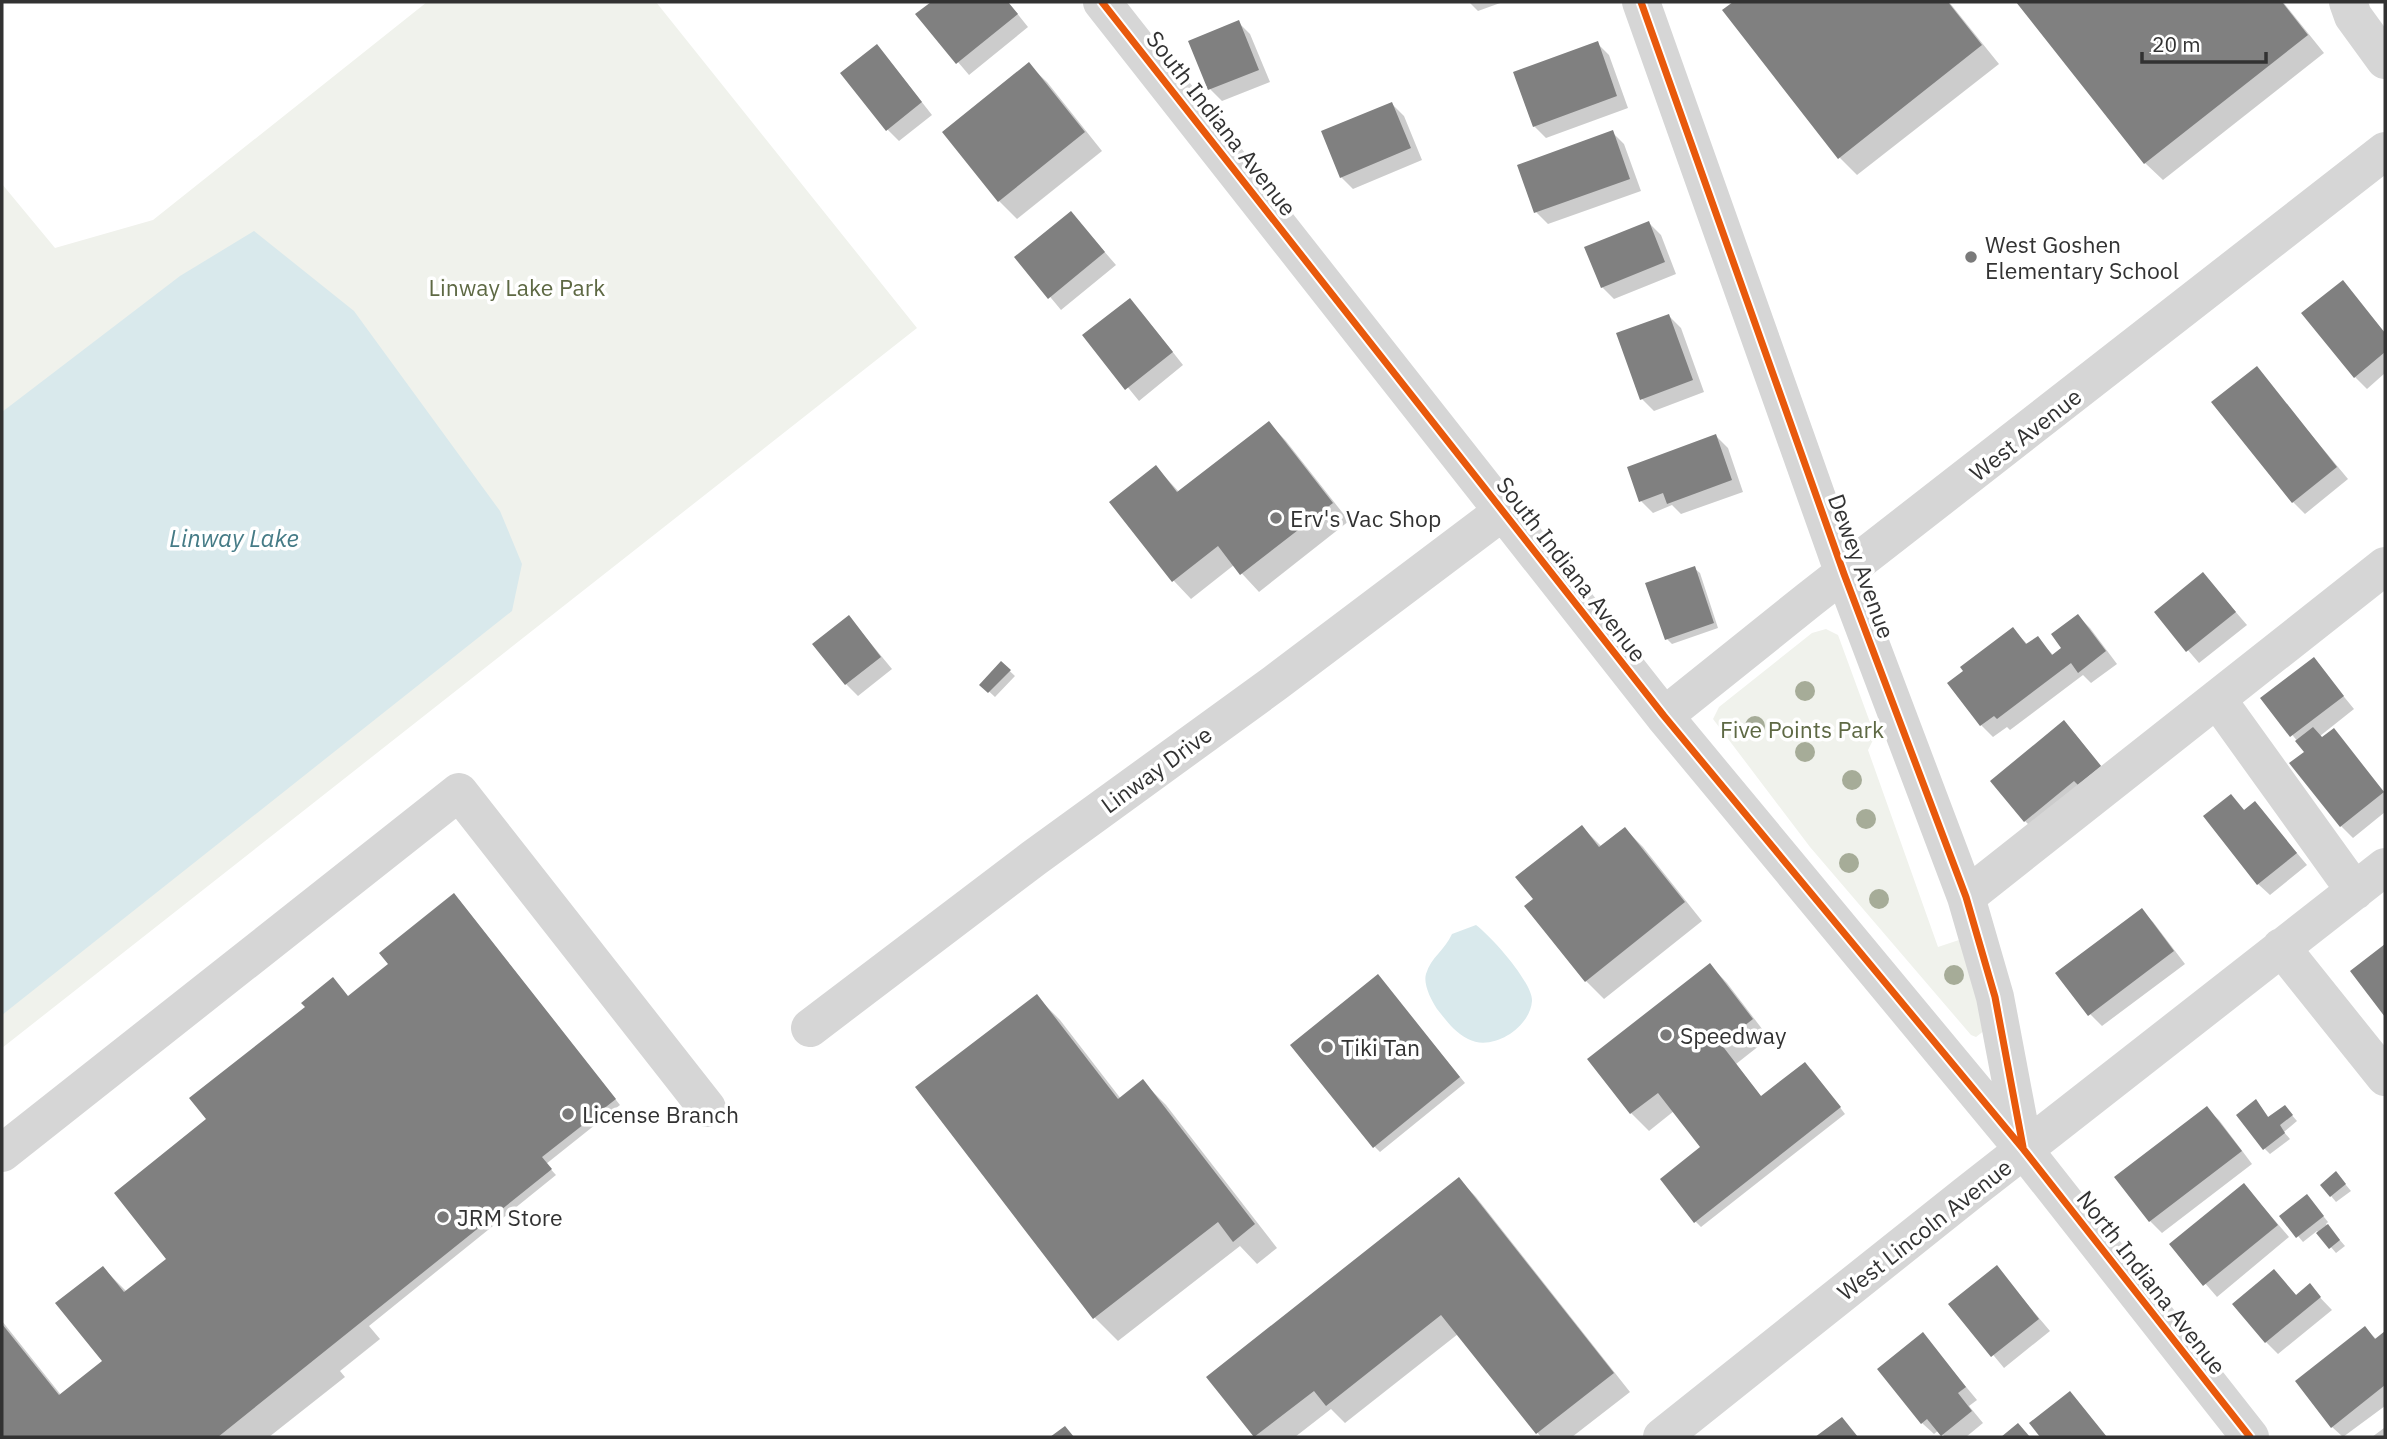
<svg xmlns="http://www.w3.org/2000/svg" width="2387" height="1439" font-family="'IBM Plex Sans',sans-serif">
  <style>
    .green { fill: #f0f2ec }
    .water { fill: #d9e9ec }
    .shadow { fill: #0003 }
    .building { fill: #808080 }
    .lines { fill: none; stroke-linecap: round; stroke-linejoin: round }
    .minor { stroke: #d6d6d6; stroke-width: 38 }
    .cycleway-casing { stroke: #fff; stroke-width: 11 }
    .cycleway { stroke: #e8590c; stroke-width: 7 }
    .tree { fill: #a6ac98 }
    .poi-dot { fill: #7a7a7a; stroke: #fff; stroke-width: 2.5 }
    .labels { text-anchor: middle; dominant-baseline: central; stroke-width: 7; stroke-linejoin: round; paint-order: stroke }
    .street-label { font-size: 23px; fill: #323232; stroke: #fff }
    .poi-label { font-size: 23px; fill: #323232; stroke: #fff; text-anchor: start }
    .park-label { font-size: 23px; fill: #5e6944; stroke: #fff }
    .water-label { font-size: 24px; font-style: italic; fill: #457b86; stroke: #fff }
  </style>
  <rect width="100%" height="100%" fill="#fff"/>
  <path class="green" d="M427,2h229l261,326 -915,720v-864l53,64 98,-28z
    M1826,629l12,6 37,101 -7,14 70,197 24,-8 23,91 -9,7 -5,-2 -161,-188 -97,-128 6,-12 93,-74z"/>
  <path class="water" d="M254,231l100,80 146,200 22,53 -10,47 -510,404v-603l178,-136z
    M1476,925c15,11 57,58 56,76 -2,27 -40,51 -64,38 -14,-7 -22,-19 -31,-30 -6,-9 -14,-25 -11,-35 5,-17 19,-24 26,-40z"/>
  <path class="shadow" d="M933,2h75l20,25 -59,48 -51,-60z
    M1469,2h34l-25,9z
    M1736,2h213l50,62 -142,111 -17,-17 -116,-147z
    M2019,2h264l41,51 -161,127 -18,-17z
    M1238,22l12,12 20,48 -48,19 -12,-12 -19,-47z
    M1597,43l12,12 19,53 -82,30 -12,-12z
    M888,59l44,56 -33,26 -12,-12z
    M1029,65l18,17 55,69 -85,68 -18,-18z
    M1392,104l12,12 18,44 -69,29 -12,-12z
    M1612,132l12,12 17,47 -93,33 -12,-12z
    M1071,213l45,52 -55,45 -44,-53z
    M1649,223l12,12 15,39 -62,25 -12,-12z
    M2343,282l42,51v40l-18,16 -12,-12z
    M1141,312l42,53 -44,36 -54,-66z
    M1669,316l12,12 23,64 -50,19 -12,-12z
    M2256,368l92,111 -43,35 -12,-12z
    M1269,423l17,18 63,80 -90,71 -25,-27 -43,34 -17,-18 -63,-79 45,-35 24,26z
    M1716,436l12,12 15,44 -62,22 -9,-9 -19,8 -12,-12z
    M1694,568l6,5 18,55 -46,16 -5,-5z
    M2203,574l44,51 -48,38 -43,-50z
    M2078,616l12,12 27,36 -26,19 -8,-8 -73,55 -3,-3 -14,10 -12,-12 -31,-42 63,-54 15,16 10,-6 16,17 10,-8z
    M849,617l43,52 -34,27 -12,-12z
    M2314,660l40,49 -34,27 3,3 11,-9 51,63v19l-32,26 -12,-12 -35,-74 -43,-54z
    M1001,663l14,13 -20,21 -13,-12z
    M2075,734l37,45 -75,54 -12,-12z
    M2231,796l14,15 10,-8 52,62 -37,30 -12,-11z
    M1582,827l20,20 23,-18 18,18 59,74 -98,78 -18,-18 -50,-81z
    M459,900l161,205 -74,59 10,11 -187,151 11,13 -40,32 5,6 -76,60h-267v-116l59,74 43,-34 -1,-93 24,24 42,-33 39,-139 182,-156z
    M2141,910l12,12 32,42 -83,62 -12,-12z
    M1710,965l17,18 42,55 -33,26 26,34 49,-29 34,45 -144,113 -6,-6 8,-74 -29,-36 -25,20 -18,-18z
    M1383,982l82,101 -85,69 -6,-6z
    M1037,997l23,23 61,79 22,-17 23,23 111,143 -20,16 -17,-18 -122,95 -23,-23z
    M2261,1107l8,11 21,-5 7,8 -13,11 6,7 -20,15 -5,-5z
    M2207,1109l12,11 33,44 -90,69 -12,-12 -33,-43z
    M1459,1179l17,18 154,195 -58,45h-31l-83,-103 -113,89 -14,-14 -36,28h-39l-48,-60z
    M2341,1179l10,12 -15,11 -14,-17z
    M2244,1185l45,52 -72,60 -46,-53z
    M2312,1202l16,20 -2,2 19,22 -9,7 -19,-22 -14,11 -5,-6z
    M1996,1267l54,64 -46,37 -53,-64z
    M2274,1271l23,25 12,-10 23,24 -54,44 -12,-12z
    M2365,1328l12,12 8,-7v73l-42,31 -11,-10z
    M1923,1335l54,65 -8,6 14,17 -17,14h-21l-6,-7 -5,4 -12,-11z
    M2384,1428l1,9h-13z"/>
  <path class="building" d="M931,2h77l10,12 -62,50 -41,-50z
    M1733,2h215l34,43 -144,114 -116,-149z
    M2016,2h266l26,33 -164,129z
    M1239,20l20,50 -51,20 -20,-49z
    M1598,41l19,55 -84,31 -20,-55z
    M877,44l45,58 -36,29 -46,-58z
    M1029,62l56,70 -87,70 -56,-70z
    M1392,102l19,46 -71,30 -19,-47z
    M1613,130l17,49 -96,34 -17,-48z
    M1071,211l34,41 -57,47 -34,-42z
    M1649,221l16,41 -64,26 -17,-41z
    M2343,280l42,53v19l-31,26 -53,-65z
    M1130,298l43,54 -48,38 -43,-55z
    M1669,314l24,66 -53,20 -24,-67z
    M2257,366l80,101 -45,36 -81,-101z
    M1269,421l64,82 -93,72 -22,-29 -46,36 -63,-80 47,-37 21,27z
    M1716,434l16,46 -65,24 -4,-11 -24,9 -12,-35z
    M1695,566l19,57 -49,17 -20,-57z
    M2203,572l33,40 -50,40 -32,-40z
    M2078,614l28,37 -28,22 -7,-10 -74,56 -3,-3 -14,10 -33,-43 16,-12 -3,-4 53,-40 13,17 12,-8 14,19 9,-7 -10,-14z
    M849,615l32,42 -36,28 -33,-41z
    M2314,657l30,39 -54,41 -30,-39z
    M1001,661l10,9 -23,23 -9,-8z
    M2064,720l37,46 -23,19 -4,-4 -50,41 -34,-41z
    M2313,727l9,10 12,-9 50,64 -44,35 -51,-64 15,-11 -9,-11z
    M2231,794l13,16 11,-9 42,52 -40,32 -54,-69z
    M1582,825l17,22 26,-20 60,75 -100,80 -61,-76 9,-7 -18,-22z
    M454,893l162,206 -74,58 10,12 -334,268h-216v-113l57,71 43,-34 -47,-58 48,-37 21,26 42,-33 -52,-66 92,-74 -17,-21 116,-91 -4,-4 32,-26 15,19 40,-32 -9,-11z
    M2142,908l32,43 -86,65 -33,-43z
    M2385,944v73l-35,-46z
    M1710,963l43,56 -32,25 40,52 44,-34 36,45 -147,116 -34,-44 40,-32 -42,-54 -28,21 -43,-55z
    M1378,974l82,103 -87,71 -83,-103z
    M1037,994l81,105 25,-20 112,145 -22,18 -15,-20 -125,97 -178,-232z
    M2256,1099l12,18 17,-12 8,10 -13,10 5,8 -22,17 -27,-35z
    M2207,1106l35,45 -93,71 -35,-45z
    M2336,1171l10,13 -16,13 -10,-12z
    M1459,1177l155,196 -78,61 -95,-119 -115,91 -12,-15 -60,46 -48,-60z
    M2244,1183l34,42 -75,61 -34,-42z
    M2307,1194l17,22 -28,22 -17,-22z
    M2328,1224l12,16 -11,9 -13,-16z
    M1997,1265l42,54 -48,38 -43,-53z
    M2274,1269l22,26 14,-12 11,14 -56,46 -33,-39z
    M2365,1326l10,13 10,-8v54l-54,43 -36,-47z
    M1923,1332l43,55 -8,6 14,18 -31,25 -14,-17 -6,5 -44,-55z
    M2070,1391l37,46h-67l-11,-14z
    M1842,1417l16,20h-43z
    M2018,1423l12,14h-29z
    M1065,1426l9,11h-24z"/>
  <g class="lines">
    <path class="minor" d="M1102,2l562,714 360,434 226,287
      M1641,2l203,572 122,323 29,100 28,148
      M2348,2l5,14 32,44
      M2217,699l138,192
      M1664,716l146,-117 575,-448
      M1966,897l419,-331
      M2281,947l104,130
      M810,1028l224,-170 241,-175 227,-171
      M2,1153l457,-361 248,316
      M1662,1437l305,-243 418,-327"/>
    <defs>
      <path id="cycleway" d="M1102,2l562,714 360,434 226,287
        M1641,2l203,572 122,323 29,100 28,150"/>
    </defs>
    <use href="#cycleway" class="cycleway-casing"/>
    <use href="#cycleway" class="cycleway"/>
  </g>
  <g class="tree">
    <circle cx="1805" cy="691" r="10"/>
    <circle cx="1755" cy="726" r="10"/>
    <circle cx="1805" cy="752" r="10"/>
    <circle cx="1852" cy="780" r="10"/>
    <circle cx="1866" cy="819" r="10"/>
    <circle cx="1849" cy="863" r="10"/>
    <circle cx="1879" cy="899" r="10"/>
    <circle cx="1954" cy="975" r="10"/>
  </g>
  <g class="poi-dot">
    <circle cx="1971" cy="257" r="7"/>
    <circle cx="1276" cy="518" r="7"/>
    <circle cx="1666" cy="1035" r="7"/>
    <circle cx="1327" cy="1047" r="7"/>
    <circle cx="568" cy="1114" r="7"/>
    <circle cx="443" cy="1217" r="7"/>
  </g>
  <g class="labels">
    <g class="street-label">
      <text transform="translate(1222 123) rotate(52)">South Indiana Avenue</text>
      <text transform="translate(2025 434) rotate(-38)">West Avenue</text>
      <text transform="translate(1862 566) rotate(70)">Dewey Avenue</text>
      <text transform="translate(1572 569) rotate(52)">South Indiana Avenue</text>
      <text transform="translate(1156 769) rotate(-36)">Linway Drive</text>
      <text transform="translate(1924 1229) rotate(-38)">West Lincoln Avenue</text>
      <text transform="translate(2152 1282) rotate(52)">North Indiana Avenue</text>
    </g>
    <g class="poi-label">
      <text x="1985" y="244">West Goshen<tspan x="1985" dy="26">Elementary School</tspan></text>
      <text x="1290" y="518">Erv's Vac Shop</text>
      <text x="1680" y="1035">Speedway</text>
      <text x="1341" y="1047">Tiki Tan</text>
      <text x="582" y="1114">License Branch</text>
      <text x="457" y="1217">JRM Store</text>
    </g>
    <g class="park-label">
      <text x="517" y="287">Linway Lake Park</text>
      <text x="1802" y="729">Five Points Park</text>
    </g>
    <g class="water-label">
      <text x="234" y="538">Linway Lake</text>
    </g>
  </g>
  <rect width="2387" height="1439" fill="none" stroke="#323232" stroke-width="7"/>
  <path d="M2142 52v10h124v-10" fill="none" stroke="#323232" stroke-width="3.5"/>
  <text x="2152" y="52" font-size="21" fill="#323232" stroke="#ffffff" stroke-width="5" paint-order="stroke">20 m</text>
</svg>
